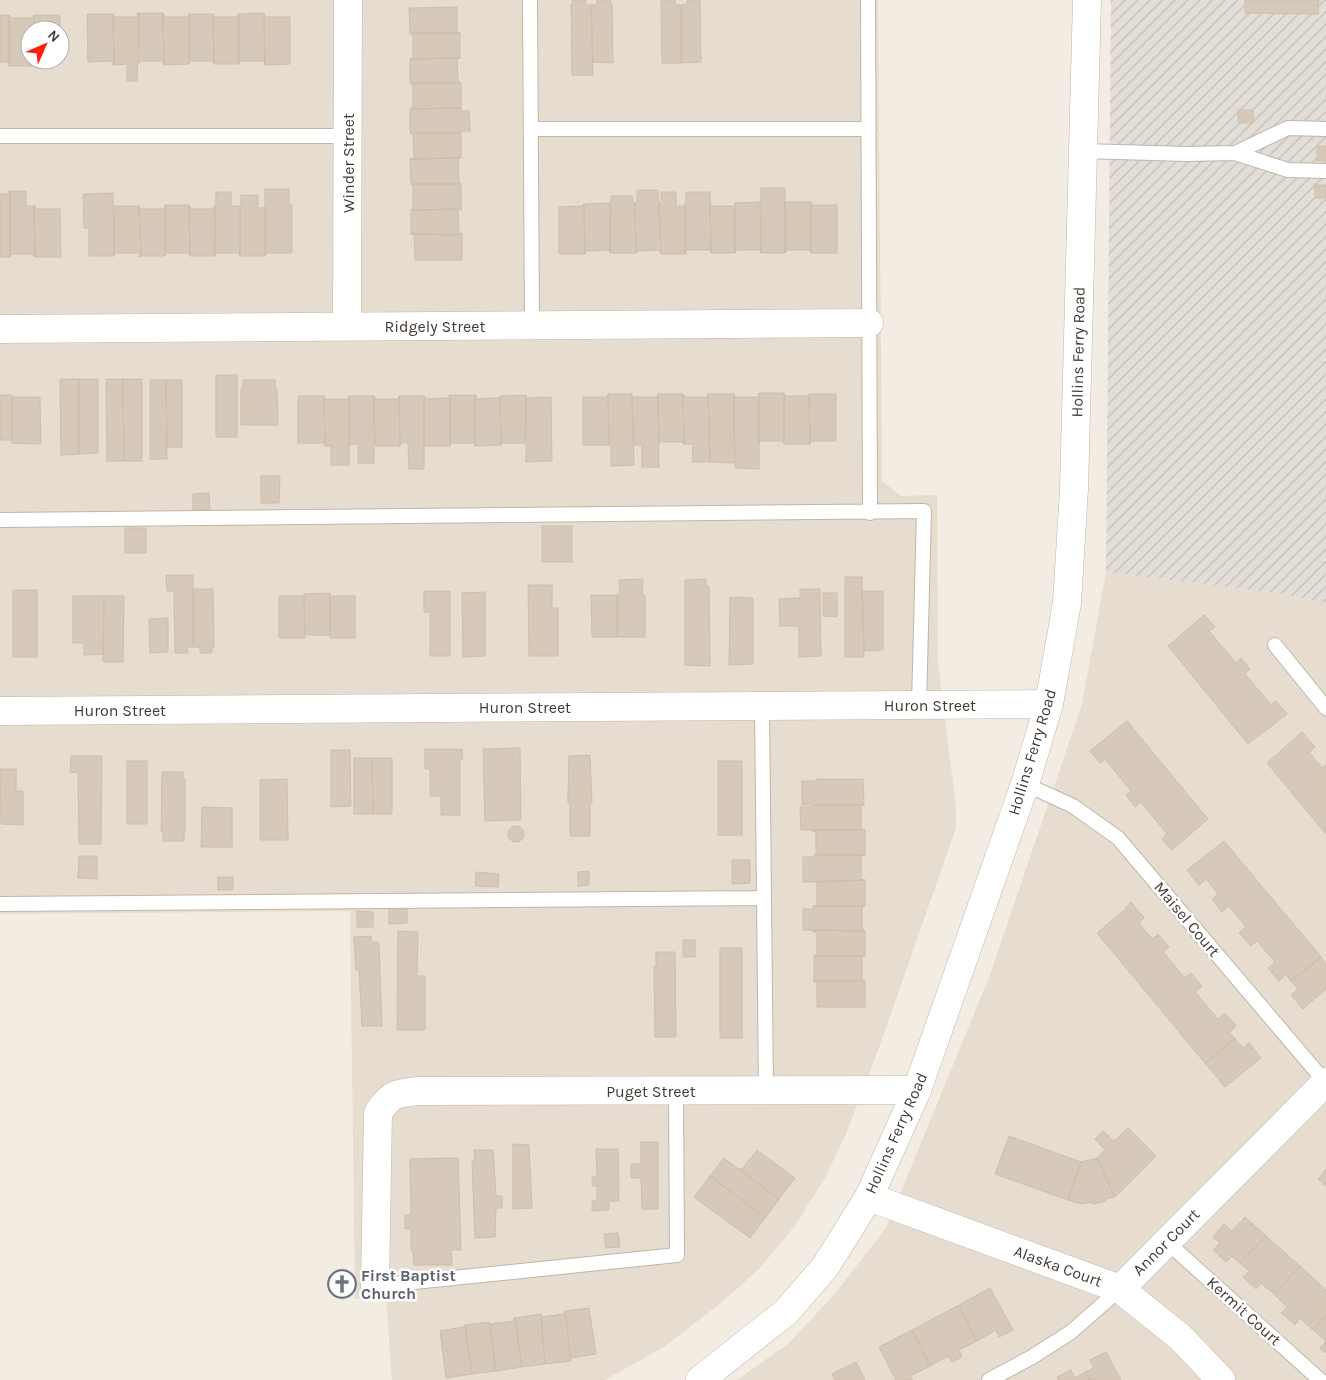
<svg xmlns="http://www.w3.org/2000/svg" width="1326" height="1380" font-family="Karla,sans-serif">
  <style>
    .residential { fill: #e6ddd0; fill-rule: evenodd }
    .industrial { fill: url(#industrial-furrows) }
    .building { fill: #d6c9ba; stroke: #cebeab }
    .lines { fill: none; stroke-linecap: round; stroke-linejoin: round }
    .service-casing { stroke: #c0b6a8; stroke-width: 16 }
    .minor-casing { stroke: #c0b6a8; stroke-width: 29 }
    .tertiary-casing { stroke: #c0b6a8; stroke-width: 29 }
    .service { stroke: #fff; stroke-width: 14 }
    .minor { stroke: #fff; stroke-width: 28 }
    .tertiary { stroke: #fff; stroke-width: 28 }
    .labels { text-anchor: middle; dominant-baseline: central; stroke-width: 5; stroke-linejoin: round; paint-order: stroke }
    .street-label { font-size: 16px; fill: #433b33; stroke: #fff }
    .worship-label { font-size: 16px; font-weight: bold; fill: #5b616d; stroke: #fff; text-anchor: start }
  </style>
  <defs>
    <pattern id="industrial-furrows" width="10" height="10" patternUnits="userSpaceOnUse" patternTransform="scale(1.25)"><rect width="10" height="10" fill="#e3ddd7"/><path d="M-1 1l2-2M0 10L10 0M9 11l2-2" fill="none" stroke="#c4bfb9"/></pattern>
  </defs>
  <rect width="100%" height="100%" fill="#f2ece2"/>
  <path class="residential" d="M0,0h878l4,481 19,15 36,-1 1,167 18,146v20l-76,217 -34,89 -21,44 -31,49 -34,41 -38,34 -58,45 -59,33h-213l-6,-82 -31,1 -5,-388 -350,3zM30,30h30v30h-30z
    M1106,572l178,22 42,9v777h-589l51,-36 46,-49 52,-67 104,-253 92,-271z"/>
  <path class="industrial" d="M1111,0h215v603l-42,-9 -178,-22z"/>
  <path class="building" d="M572,0h14v5h5l2,70h-21l-1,-71 2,1z
    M597,0h14v4h1l1,59 -20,-1 -2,-57h6z
    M661,0h14v5h6v58h-19z
    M687,0h13l1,62 -20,1v-58l6,-1z
    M1245,0h74l-1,14 -73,-1z
    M457,7v25l3,1h-50l-1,-25z
    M137,13h2l-2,68h-10v-17l-13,1 -1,-51 1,3h23z
    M139,13h24l1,52 -1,-4h-23l-1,3z
    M163,13l2,4h23l1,-3v50l-25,1z
    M238,13l1,1v50h-25l-1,-50 2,3h23z
    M264,13l1,4h25v47l-25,1z
    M264,13l1,52 -1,-4h-24l-1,3v-50z
    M87,14h26l1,51h-1v-4l-25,1z
    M189,14h24l1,50 -1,-3h-23l-1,3z
    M0,15h9v51l-1,-4h-8z
    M9,15l1,3h23l1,-3v15h-4v30h5v6h-26z
    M34,15h26v15h-26z
    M410,33h50v25l-50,1 3,-1v-24h-3z
    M460,58l-3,1 1,23 3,1h-51v-24z
    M35,60h25v3h-25l1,3z
    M410,83h51v25l-51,1 3,-1v-24z
    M461,108v3h8l1,20h-9v2h-51v-24z
    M1238,110h15v13h-15z
    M410,133h51v25l-51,1 4,-1 -1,-24z
    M1317,146h9v15h-9z
    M461,158l-3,1 1,24 2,1h-50l-1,-25z
    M411,184h50v25l-50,1 2,-1v-24z
    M1315,185h11v13h-11z
    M761,188h24v65h-24z
    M265,189h24v16h3v48h-25l-2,3z
    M637,190h21l3,64 -2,-4 -22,1 -1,2 -1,-50h2z
    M9,191h1v66h-10v-63h9z
    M10,191h16v15h8l1,51h-1v-3h-23l-1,3z
    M216,192h15v14h9v50l-1,-3h-23l-1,3z
    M661,192h15v14h8l1,-3v51h-24l-2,-51h2z
    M686,192h24l1,61 -1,-3h-24v4h-1z
    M113,193l1,63h-25v-28h-5l-1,-34z
    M241,195h17v13h6l1,-2v50h-25z
    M611,196h22v7h2l1,50h-26z
    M760,202l1,51 -1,-3h-23l-2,3v-50z
    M785,202h26v51l-1,-3h-23l-2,3z
    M811,202l1,3h25v48h-26z
    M610,203v50l-1,-3 -23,1 -1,3 -1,-50z
    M710,203l1,3h23l1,-3v50h-24z
    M583,204h1l1,50h-26v-47l24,-1z
    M165,205v51h-24l-2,-50 2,3h23z
    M165,205h24l1,51 -1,-3h-23l-1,3z
    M189,205l2,4h23v-3h1v50h-25z
    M34,206h2l-1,3h25l1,48h-26z
    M114,206h25l2,50 -2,1v-4h-24l-1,3z
    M458,209l1,25 3,-1v2l-51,-1v-24l50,-1 1,1z
    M411,234l51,1v25h-47l-1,-25z
    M216,375h21v62h-21z
    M60,379h19v75l-18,1z
    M79,379h19v74l-19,1z
    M106,379h17l1,82h-17z
    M123,379h19v82h-18z
    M150,380h16l1,79h-17z
    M166,380h16v67h-15z
    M243,380h32v9h2l1,36h-37v-36h2z
    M759,393v76l-24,-1 -1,-74 1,3h24z
    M759,393h25v51l-1,-3h-23l-1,3z
    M784,393l1,3h24v-2l1,50h-26z
    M608,394l1,51h-26v-48h24z
    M608,394h24l2,71 -23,1v-21h-2z
    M658,394l1,73h-17v-22h-8l-2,-48h25z
    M658,394h25l1,50h-1v-2h-24v3z
    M683,394l2,3h23v-3l2,68h-18l1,-18h-9z
    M708,394h26v69l-24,-1z
    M809,394h27v47h-25l-1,3z
    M0,395h12v45h-12z
    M449,395h1v51h-26v-50l1,3 24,-1z
    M450,395h25v51v-3h-24l-1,3z
    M475,395h1v4l23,-1 1,-2 1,49 -26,1z
    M526,395v3l25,-1 1,64 -26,1z
    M526,395l-1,48h-23l-1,2 -1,-49z
    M298,396h26l1,50 -1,-3h-26z
    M324,396l1,3h23l1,-3v69h-18v-19h-6z
    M349,396h25v67h-16v-19h-7l-2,3z
    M374,396l1,3h23l1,-3 1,50h-25z
    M399,396h25v73h-15l-1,-26h-7l-1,3z
    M12,397h28l1,47 -29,-1z
    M261,476h19l-1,27h-18z
    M209,493l1,17h-17v-16z
    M542,526h30v36h-30z
    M125,528h21v25h-21z
    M166,575h27v72h-6l1,6h-13l-1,-62h-7z
    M845,577h17l2,80h-19z
    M643,579l-1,16h3v42h-28v-42h3l-1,-15z
    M706,579v7h3l1,80 -25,-1v-85z
    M528,585h24v23h6v48h-29z
    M193,589h20l1,58h-2v6h-12v-6h-7z
    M800,589h20l1,67 -22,1v-31h-19l-1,-27 21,-1z
    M13,590h24v67h-24z
    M424,591h26v65h-20v-44h-6z
    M862,591h21v59l-19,1z
    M485,592v64l-22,1 -1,-64z
    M330,593v42h-25l-1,-41z
    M823,593h14v24l-14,-1z
    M591,595h27l-1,42h-25z
    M73,596h31l-1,58 -19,1v-12h-11z
    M104,596h20l-1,66h-20z
    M279,596h25l1,42h-26z
    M330,596h25v42h-25z
    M730,597l23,1v66l-24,1z
    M1204,615l11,12 -6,4 27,32 5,-5 9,11 -5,5 26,31 5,-4 11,13 -39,30 -80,-98z
    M168,618v34l-18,1 -1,-34z
    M1127,721l81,98 -36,31 -10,-11 5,-5 -26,-32 -6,5 -9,-12 5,-4 -26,-32 -5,4 -10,-12z
    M1302,732l13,15 -6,5 13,16 4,-3v69l-59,-71z
    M520,748l1,72 -36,1 -2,-72z
    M425,749h37l1,10h-3v56h-19v-19h-11v-27h-5z
    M331,750h19l1,56 -20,1z
    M590,755l2,48h-2v33h-20v-33h-2v-5l1,-42z
    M71,756h31l-1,88h-22l-1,-71 -8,-1z
    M354,758h18l1,56h-19z
    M372,758h20v56h-19z
    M127,761h20v63h-20z
    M718,761h24v74h-24z
    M0,769h16v22h7v34l-22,-1z
    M162,772h21v7h2v52h-1v10h-21v-9l-2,-1z
    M287,779l1,61h-28v-60z
    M816,779h47l1,26h-62v-24h14z
    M813,805h51l-3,1v23l4,1h-64l-1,-23h13z
    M202,807l30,1v39h-31z
    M508 834a8 8 0 1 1 16 0a8 8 0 1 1-16 0Z
    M813,830h52v25h-51l2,-1v-23l-3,1z
    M1224,841l97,116 -30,24 -5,-7 -7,7 -11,-13 7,-6 -18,-21 -6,5 -12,-13 7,-6 -17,-21 -7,6 -10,-13 6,-5 -12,-15 -7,6 -12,-15z
    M814,855h51l-4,1v23l4,1 -62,2v-25h11z
    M79,856h18v23l-19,-1z
    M732,860h18v23l-18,1z
    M589,871v14l-11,1v-14z
    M476,872l23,2 -1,13 -23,-1z
    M218,877h15v13h-15z
    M865,880v26h-52l4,-1v-23z
    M1131,902l13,16 -5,5 13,16 6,-5 11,13 -6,5 22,26 6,-5 11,13 -7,6 23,27 7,-6 11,13 -7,6 6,7 -30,24 -108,-130 29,-24 -1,-1z
    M813,906h52h-3v23l3,2 -62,-1v-21h11z
    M389,909h18v14l-18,1z
    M357,911l16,1v15h-16z
    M814,930l51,1v25h-51l3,-1v-23h-4z
    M398,931l20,1 -1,44h8v54h-28z
    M371,936v6h7l1,3 3,81h-20l-3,-56h-3l-2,-33z
    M683,940h12v17h-12z
    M720,948h22v90h-22z
    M656,952h19l1,85h-21l-1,-71 2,1z
    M814,956h51l-3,1v23h3v1h-51z
    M1321,957l5,7v25l-23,20 -12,-14 7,-6 -7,-8z
    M814,981h51v26h-48v-25h-3z
    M1235,1039l8,9 6,-5 12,15 -36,29 -20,-24z
    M1128,1128l28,28 -41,41 -18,-39 8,-8 -10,-11 8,-8 11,10z
    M1009,1136l72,26 -13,38 -73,-26z
    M641,1142h17v67h-16l-1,-31h-10v-14h10z
    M513,1144l16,1 3,63 -19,1z
    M596,1149h22l1,52h-10v9l-17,1v-10l5,-1v-14h-5v-9h5z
    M474,1150h19l3,46h6v12h-6l-1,29 -20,1 -3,-77h3z
    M757,1150l38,28 -16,21 -40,-30h3z
    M458,1158l3,92h-10l1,15h-38l-1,-15h-2v-21l-6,-1v-13h6l-1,-56z
    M724,1158l55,41 -14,19 -55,-42z
    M1097,1158l18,39 -10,2 1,2 -14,3v-2l-10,2 -14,-4 13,-38z
    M1326,1169v17l-8,-7z
    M710,1176l55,42 -15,20 -56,-41z
    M1245,1217l21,19 -26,27 -8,-7 -6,6 -13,-12 7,-7 -7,-6 11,-13 8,7z
    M618,1233l2,14 -14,1 -2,-14z
    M1266,1236l34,30 -26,28 -13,-11 -5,6 -13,-12 6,-6 -9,-8z
    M1300,1266l26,24v25l-13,15 -13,-12 -5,7 -14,-12 6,-6 -13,-13z
    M990,1288l23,42 -14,7 -3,-7 -19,11 -18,-36z
    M959,1305l18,36 -18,9 3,7 -10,5 -4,-6 -18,10 -18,-36z
    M589,1308l7,46 -25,4 -6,-47z
    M565,1311l6,50 -26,3 -4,-47 23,-3z
    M541,1314l4,50 -23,3 -7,-49z
    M1326,1315v38l-6,-5 6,-7 -13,-11z
    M513,1318h2l7,49 -26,4 -7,-49 1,2 24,-3z
    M489,1322l7,49 -24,3 -7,-49z
    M464,1325h1l7,49 -26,4 -6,-47 24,-4z
    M912,1330l18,36 -20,10 3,4h-17l-17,-33z
    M1106,1352l15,28h-32l-4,-8 9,-4 -4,-8z
    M856,1362l9,18h-30l-3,-6z
    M1071,1370l4,8 10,-6 4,8h-31l-1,-3z"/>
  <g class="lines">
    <defs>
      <path id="service" d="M530,0l2,325
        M868,0l2,513
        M531,129h338
        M0,136h348
        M1083,151l104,3 48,-1 53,17 38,1
        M1235,153l53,-25 38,1
        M0,520l924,-9 -5,194
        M1275,645l51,63
        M762,706l4,384
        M1025,784l48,22 45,32 208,245
        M0,904l764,-6
        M1167,1242l153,138
        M375,1286l302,-31 -1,-164
        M989,1380l43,-23 39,-25 49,-43"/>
      <path id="minor" d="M347,326l1,-326
        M0,329l869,-6
        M0,711l1049,-7
        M869,1197l251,92 60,48 41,43
        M375,1286l3,-173c12,-19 18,-20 41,-22l498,-1
        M1120,1289l206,-207"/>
      <path id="tertiary" d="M700,1380l86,-68 39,-45 44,-70 48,-107 108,-306 24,-80 18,-101 7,-114 13,-489"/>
    </defs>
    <use href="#service" class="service-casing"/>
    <use href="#minor" class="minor-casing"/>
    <use href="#tertiary" class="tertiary-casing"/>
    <use href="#service" class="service"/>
    <use href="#minor" class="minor"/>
    <use href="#tertiary" class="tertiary"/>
  </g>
  <defs>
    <symbol id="church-ring" viewBox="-11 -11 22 22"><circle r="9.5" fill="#fff" stroke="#6b7280" stroke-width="1.5"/><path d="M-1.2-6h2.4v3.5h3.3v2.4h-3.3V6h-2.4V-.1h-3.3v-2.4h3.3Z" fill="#6b7280"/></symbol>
  </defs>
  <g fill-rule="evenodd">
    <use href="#church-ring" x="326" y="1268" width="32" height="32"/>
  </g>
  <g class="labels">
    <g class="street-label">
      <text transform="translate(348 163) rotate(-90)">Winder Street</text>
      <text x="435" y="326">Ridgely Street</text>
      <text transform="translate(1078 352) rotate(-89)">Hollins Ferry Road</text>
      <text x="930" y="705">Huron Street</text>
      <text x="525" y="707">Huron Street</text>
      <text x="120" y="710">Huron Street</text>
      <text transform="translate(1032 752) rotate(-73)">Hollins Ferry Road</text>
      <text transform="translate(1187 919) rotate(50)">Maisel Court</text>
      <text x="651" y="1091">Puget Street</text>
      <text transform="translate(896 1133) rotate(-66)">Hollins Ferry Road</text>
      <text transform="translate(1166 1242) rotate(-45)">Annor Court</text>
      <text transform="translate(1058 1266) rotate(20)">Alaska Court</text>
      <text transform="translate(1244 1311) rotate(42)">Kermit Court</text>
    </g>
    <g class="worship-label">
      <text x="361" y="1275">First Baptist<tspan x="361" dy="18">Church</tspan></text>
    </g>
  </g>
  <g transform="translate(45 45) rotate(45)"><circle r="24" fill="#ffffff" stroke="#b4b1ad"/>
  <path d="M0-4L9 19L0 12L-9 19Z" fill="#fe1f0c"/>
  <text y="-8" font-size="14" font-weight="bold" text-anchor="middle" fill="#433b33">N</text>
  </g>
</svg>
